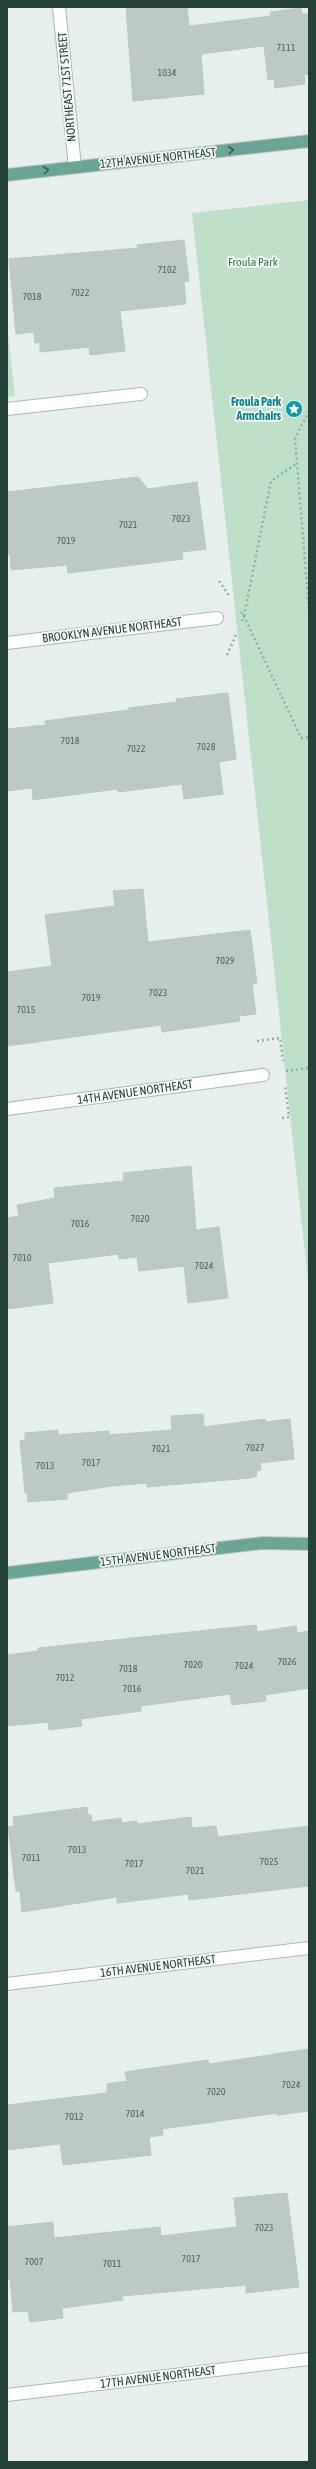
<svg xmlns="http://www.w3.org/2000/svg" width="316" height="2469" font-family="'Asap Condensed',sans-serif">
  <style>
    .green { fill: #bfe0c8 }
    .building { fill: #bbcac4; stroke: #b8c9c2 }
    .lines { fill: none; stroke-linecap: round; stroke-linejoin: round }
    .minor-casing { stroke: #a8b8b2; stroke-width: 14 }
    .major-casing { stroke: #c2cac8; stroke-width: 14 }
    .path { stroke: #86b3a5; stroke-width: 2.5; stroke-dasharray: 2 3; stroke-linecap: butt }
    .minor { stroke: #fff; stroke-width: 12 }
    .major { stroke: #6aa596; stroke-width: 12 }
    .oneway { stroke: #365b51 }
    .labels { text-anchor: middle; dominant-baseline: central; stroke-width: 3.5; stroke-linejoin: round; paint-order: stroke }
    .number-label { font-size: 10px; fill: #4a645c }
    .street-label { font-size: 12px; fill: #24423a; stroke: #f7fbf9 }
    .park-label { font-size: 12px; fill: #2d7a4b; stroke: #f7fbf9 }
    .culture-label { font-size: 12px; font-weight: bold; fill: #0d838f; stroke: #f7fbf9; text-anchor: end }
  </style>
  <rect width="100%" height="100%" fill="#e6efeb"/>
  <path class="green" d="M309,200v1090l-117,-1077z
    M7,324l8,72 -8,1z"/>
  <path class="building" d="M126,7h61l2,19 82,-10 -1,-4 31,-4 1,6h7v60l-5,1 1,9 -30,4 -1,-9 -6,1 -4,-34 -63,8 3,40 -71,7z
    M184,240l5,41 -5,1 2,22 -66,7 5,40 -35,4 -1,-8 -49,5v-10l-5,1 -1,-11 -18,2 -7,-75 129,-11 -1,-3z
    M138,477l10,12 49,-7 9,67 -24,3 1,7 -115,14 -1,-8 -56,5 -1,-16h-3v-62z
    M228,693l8,66 -17,3 4,32 -39,5 -2,-15 -64,8 -1,-3 -84,11 -1,-12 -25,3v-62l39,-4 -1,-4 84,-11v-2l48,-6 -1,-3z
    M143,889l5,53 102,-12 7,53 -5,1 4,30 -17,2 1,5 -78,11 -1,-7 -154,21v-74l45,-6 -7,-51 70,-9 -2,-15z
    M191,1166l5,64 23,-3 9,71 -40,5 -4,-37 -45,5 -2,-14 -18,2 -1,-5 -70,9 5,40 -46,6v-91l12,-2 -2,-11 38,-7 -1,-10 70,-7 -1,-8z
    M203,1414l1,13 61,-8 1,3 24,-3 4,40 -34,4 1,7 -5,1 1,5 -7,2 -103,9v-4l-35,3 -45,7v6l-39,3 -1,-9h-2l-5,-52 5,-1v-7l33,-3v5l51,-4v4l63,-5 -1,-14z
    M256,1625l1,7 39,-6 1,7 12,-2v57l-44,7 1,6 -34,4 -2,-11 -89,12v5l-60,8 1,7 -33,4 -1,-8 -41,4v-71l31,-4v-3z
    M87,1807l1,8h3l1,7 29,-4 1,5 15,-2v3l54,-7 1,11 24,-2 2,11 91,-11v60l-120,14 -1,-6 -71,9v-6l-95,15 -2,-21h-4l-8,-64 6,-1 -1,-9z
    M309,2049v62l-32,4v-2l-115,16 1,6 -14,2 2,18 -88,10 -3,-21 -53,6v-45l100,-12v-9l20,-3 -2,-9 83,-12 1,4z
    M287,2193l12,94 -53,6v-8l-124,11 1,4 -61,8 1,10 -33,4 -2,-11 -15,1 -3,-33h-3v-52l46,-5 1,16 106,-11 1,9 76,-9 -3,-29z"/>
  <g class="lines">
    <defs>
      <path id="minor" d="M59,7l16,160
        M7,409l134,-15
        M7,643l210,-25
        M7,1109l256,-34
        M7,1984l302,-36
        M7,2395l302,-36"/>
      <path id="major" d="M7,175l302,-34
        M7,1573l256,-30 46,1"/>
    </defs>
    <use href="#minor" class="minor-casing"/>
    <use href="#major" class="major-casing"/>
    <path class="path" d="M309,411l-14,27 14,173
      M219,581l11,16
      M241,612l3,4 27,-135 25,-17
      M242,621l2,-5 57,122 8,-1
      M227,655l9,-20
      M257,1041l23,-3 3,23
      M286,1071l23,-3
      M282,1118l7,-1 -4,-32"/>
    <use href="#minor" class="minor"/>
    <use href="#major" class="major"/>
  </g>
  <defs><path id="oneway-chevron" d="M-2-3.5L2.5 0L-2 3.5" fill="none" stroke-width="1.6" stroke-linecap="round" stroke-linejoin="round"/></defs>
  <g class="oneway">
    <use href="#oneway-chevron" transform="translate(231 150) rotate(-6)"/>
    <use href="#oneway-chevron" transform="translate(46 170) rotate(-7)"/>
  </g>
  <defs>
    <symbol id="sight-disc" viewBox="-11 -11 22 22"><circle r="9.5" fill="#0f9aa8" stroke="#f7fbf9"/><path d="M0-6L1.8-2.2L6-1.7L2.9 1.2L3.7 5.4L0 3.3L-3.7 5.4L-2.9 1.2L-6-1.7L-1.8-2.2Z" fill="#fff"/></symbol>
  </defs>
  <g fill-rule="evenodd">
    <use href="#sight-disc" x="284" y="399" width="20" height="20"/>
  </g>
  <g class="labels">
    <g class="number-label">
      <text x="286" y="47">7111</text>
      <text x="167" y="72">1034</text>
      <text x="167" y="269">7102</text>
      <text x="80" y="292">7022</text>
      <text x="32" y="296">7018</text>
      <text x="181" y="518">7023</text>
      <text x="128" y="524">7021</text>
      <text x="66" y="540">7019</text>
      <text x="70" y="740">7018</text>
      <text x="206" y="746">7028</text>
      <text x="136" y="748">7022</text>
      <text x="225" y="960">7029</text>
      <text x="158" y="992">7023</text>
      <text x="91" y="997">7019</text>
      <text x="26" y="1009">7015</text>
      <text x="140" y="1218">7020</text>
      <text x="80" y="1223">7016</text>
      <text x="22" y="1257">7010</text>
      <text x="204" y="1265">7024</text>
      <text x="255" y="1447">7027</text>
      <text x="161" y="1448">7021</text>
      <text x="91" y="1462">7017</text>
      <text x="45" y="1465">7013</text>
      <text x="287" y="1661">7026</text>
      <text x="193" y="1664">7020</text>
      <text x="244" y="1665">7024</text>
      <text x="128" y="1668">7018</text>
      <text x="65" y="1677">7012</text>
      <text x="132" y="1688">7016</text>
      <text x="77" y="1849">7013</text>
      <text x="31" y="1857">7011</text>
      <text x="269" y="1861">7025</text>
      <text x="134" y="1863">7017</text>
      <text x="195" y="1870">7021</text>
      <text x="291" y="2084">7024</text>
      <text x="216" y="2091">7020</text>
      <text x="135" y="2113">7014</text>
      <text x="74" y="2116">7012</text>
      <text x="264" y="2227">7023</text>
      <text x="191" y="2258">7017</text>
      <text x="34" y="2261">7007</text>
      <text x="112" y="2263">7011</text>
    </g>
    <g class="street-label">
      <text transform="translate(67 87) rotate(-95)">NORTHEAST 71ST STREET</text>
      <text transform="translate(158 158) rotate(-6)">12TH AVENUE NORTHEAST</text>
      <text transform="translate(112 630) rotate(-7)">BROOKLYN AVENUE NORTHEAST</text>
      <text transform="translate(135 1092) rotate(-8)">14TH AVENUE NORTHEAST</text>
      <text transform="translate(158 1555) rotate(-7)">15TH AVENUE NORTHEAST</text>
      <text transform="translate(158 1966) rotate(-7)">16TH AVENUE NORTHEAST</text>
      <text transform="translate(158 2377) rotate(-7)">17TH AVENUE NORTHEAST</text>
    </g>
    <g class="park-label">
      <text x="253" y="262">Froula Park</text>
    </g>
    <g class="culture-label">
      <text x="281" y="402">Froula Park<tspan x="281" dy="14">Armchairs</tspan></text>
    </g>
  </g>
  <rect width="316" height="2469" fill="none" stroke="#24423a" stroke-width="16"/>
</svg>
